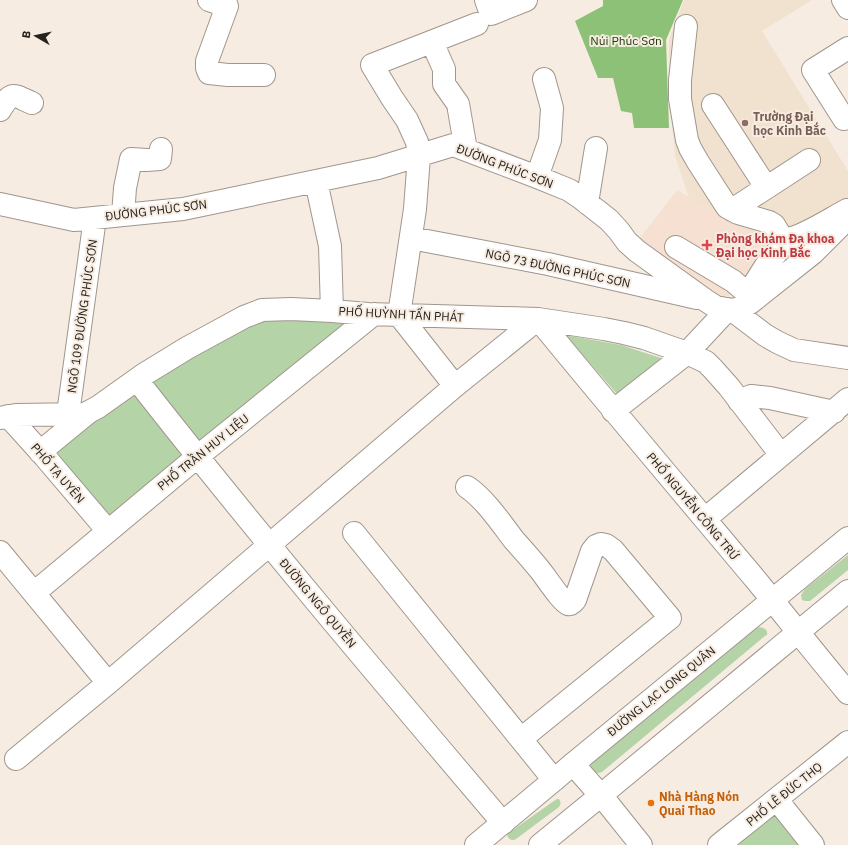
<svg xmlns="http://www.w3.org/2000/svg" width="848" height="845" font-family="'IBM Plex Sans',sans-serif">
  <style>
    .education { fill: #f0e2cf }
    .medical { fill: #f5e0d2 }
    .green { fill: #b4d4a7 }
    .forest { fill: #8cc177 }
    .lines { fill: none; stroke-linecap: round; stroke-linejoin: round }
    .minor-casing { stroke: #a0968c; stroke-width: 24 }
    .major-casing { stroke: #a0968c; stroke-width: 24 }
    .minor { stroke: #fff; stroke-width: 22 }
    .major { stroke: #fff; stroke-width: 22 }
    .education-dot { fill: #8d6e63; stroke: #f7ece1; stroke-width: 1.5 }
    .health-dot { fill: #e0444e; stroke: #f7ece1; stroke-width: 1.5 }
    .food-dot { fill: #e8710a; stroke: #f7ece1; stroke-width: 1.5 }
    .labels { text-anchor: middle; dominant-baseline: central; stroke-width: 4; stroke-linejoin: round; paint-order: stroke }
    .park-label { font-size: 12px; fill: #193b06; stroke: #f7ece1 }
    .education-label { font-size: 12px; font-weight: bold; fill: #785e54; stroke: #f7ece1; text-anchor: start }
    .street-label { font-size: 12px; fill: #26221e; stroke: #f7ece1 }
    .health-label { font-size: 12px; font-weight: bold; fill: #be3a42; stroke: #f7ece1; text-anchor: start }
    .food-label { font-size: 12px; font-weight: bold; fill: #c56008; stroke: #f7ece1; text-anchor: start }
  </style>
  <rect width="100%" height="100%" fill="#f7ece1"/>
  <path class="education" d="M684,0h128l-50,31 86,140v29l-71,47 -88,-49 -14,-42 -6,-66v-51z"/>
  <path class="medical" d="M677,190l100,57 -39,45 -9,4h-16l-76,-54z"/>
  <path class="green" d="M266,316l80,6 -2,6 -137,113h-9l-48,-57 3,-10z
    M565,335l56,10 40,13 -43,37z
    M129,396h8l47,54 2,11 -73,59 -64,-66z
    M848,555v15l-38,31h-5l-3,-1 -1,-5 4,-6z
    M759,627c5,1 9,2 8,8l-2,1 -163,136 -3,1h-5l-3,-4v-6l165,-135z
    M557,799h2c2,3 2,5 0,8l-43,32c-4,2 -7,1 -9,-4l3,-3 41,-29z
    M771,815l14,1 24,29h-80z"/>
  <path class="forest" d="M603,0h80l-17,40 3,88h-35l-2,-15 -11,-2 -8,-33h-15l-23,-57 28,-15z"/>
  <g class="lines">
    <defs>
      <path id="minor" d="M209,0l18,6 -20,55v7l2,5 19,2h36
        M486,0l5,14 35,-14
        M843,0l5,8
        M686,26l-6,54v19l7,41 3,8 8,14 29,45 11,6 31,9 5,3 3,5 5,8 1,5 -1,3 -17,21 -12,19v5l4,6
        M432,42l12,27v15l14,20 8,46
        M713,105l53,82
        M0,110c12,-20 13,-15 32,-7
        M844,119l-31,-49 35,-22
        M537,177l13,-37 2,-32 -8,-29
        M316,181l14,65 2,65
        M587,203l9,-55
        M0,204l74,16 109,-11 195,-41 75,-23 84,32 32,13 12,8 28,22 10,11 8,11 10,9 68,49 11,7 16,3 9,-2 9,-5 63,-50 35,-35
        M732,210l77,-50
        M123,215l2,-27 6,-29 16,1 13,-1 1,-10
        M411,238l137,26 149,34
        M782,238c3,1 6,1 10,0 17,-5 38,-19 55,-28
        M676,247l57,34 21,18
        M732,310l33,25 12,7 17,8 54,8
        M137,380c118,151 242,297 366,443
        M455,386l-56,-71 16,-106 4,-53 -2,-14 -10,-22 -15,-22 -20,-33 105,-41
        M739,401l12,-5 19,2 64,14
        M613,411l74,-58 41,-44
        M68,414l27,-196
        M8,416l37,41 63,74
        M0,418l16,-3 69,-1 13,-7 45,-32 44,-27 57,-31 18,-7 29,-1 41,2 36,3 170,5 66,10 20,4 20,5 43,15 19,9 7,7 16,18 52,68
        M40,452l50,-41
        M467,487c18,12 34,36 47,53 9,10 18,20 26,30 5,6 22,32 28,34 3,1 5,-2 7,-4l17,-49 4,-5 5,-2 5,1 7,5 57,68 -149,121
        M705,519l143,-120
        M354,533l200,247
        M0,552l108,131
        M34,593l163,-136 177,-143
        M16,759l92,-76 347,-297 83,-67c72,88 145,174 218,261 31,38 61,76 92,113
        M573,764l36,41 32,40
        M777,800l36,45
        M719,845l129,-103"/>
      <path id="major" d="M476,845l78,-65 19,-16 275,-226
        M540,845l60,-49 248,-205"/>
    </defs>
    <use href="#minor" class="minor-casing"/>
    <use href="#major" class="major-casing"/>
    <use href="#minor" class="minor"/>
    <use href="#major" class="major"/>
  </g>
  <circle class="education-dot" cx="745" cy="123" r="4"/>
  <path class="health-dot" d="M705 239h4v4h4v4h-4v4h-4v-4h-4v-4h4z"/>
  <circle class="food-dot" cx="651" cy="803" r="4"/>
  <g class="labels">
    <g class="park-label">
      <text x="626" y="40">Núi Phúc Sơn</text>
    </g>
    <g class="education-label">
      <text x="753" y="116">Trường Đại<tspan x="753" dy="14">học Kinh Bắc</tspan></text>
    </g>
    <g class="street-label">
      <text transform="translate(505 166) rotate(21)">ĐƯỜNG PHÚC SƠN</text>
      <text transform="translate(156 210) rotate(-7)">ĐƯỜNG PHÚC SƠN</text>
      <text transform="translate(558 268) rotate(12)">NGÕ 73 ĐƯỜNG PHÚC SƠN</text>
      <text transform="translate(401 314) rotate(3)">PHỐ HUỲNH TẤN PHÁT</text>
      <text transform="translate(82 316) rotate(-82)">NGÕ 109 ĐƯỜNG PHÚC SƠN</text>
      <text transform="translate(203 452) rotate(-39)">PHỐ TRẦN HUY LIỆU</text>
      <text transform="translate(58 473) rotate(49)">PHỐ TẠ UYÊN</text>
      <text transform="translate(693 506) rotate(50)">PHỐ NGUYỄN CÔNG TRỨ</text>
      <text transform="translate(318 603) rotate(50)">ĐƯỜNG NGÔ QUYỀN</text>
      <text transform="translate(661 691) rotate(-39)">ĐƯỜNG LẠC LONG QUÂN</text>
      <text transform="translate(784 794) rotate(-39)">PHỐ LÊ ĐỨC THỌ</text>
    </g>
    <g class="health-label">
      <text x="716" y="238">Phòng khám Đa khoa<tspan x="716" dy="14">Đại học Kinh Bắc</tspan></text>
    </g>
    <g class="food-label">
      <text x="659" y="796">Nhà Hàng Nón<tspan x="659" dy="14">Quai Thao</tspan></text>
    </g>
  </g>
  <g transform="translate(36 36) rotate(279)" stroke="#f7ece1" stroke-width="3" paint-order="stroke">
  <path d="M0-3L7 15L0 10L-7 15Z" fill="#26221e"/>
  <text y="-6" font-size="11" font-weight="bold" text-anchor="middle" fill="#26221e">B</text>
  </g>
</svg>
